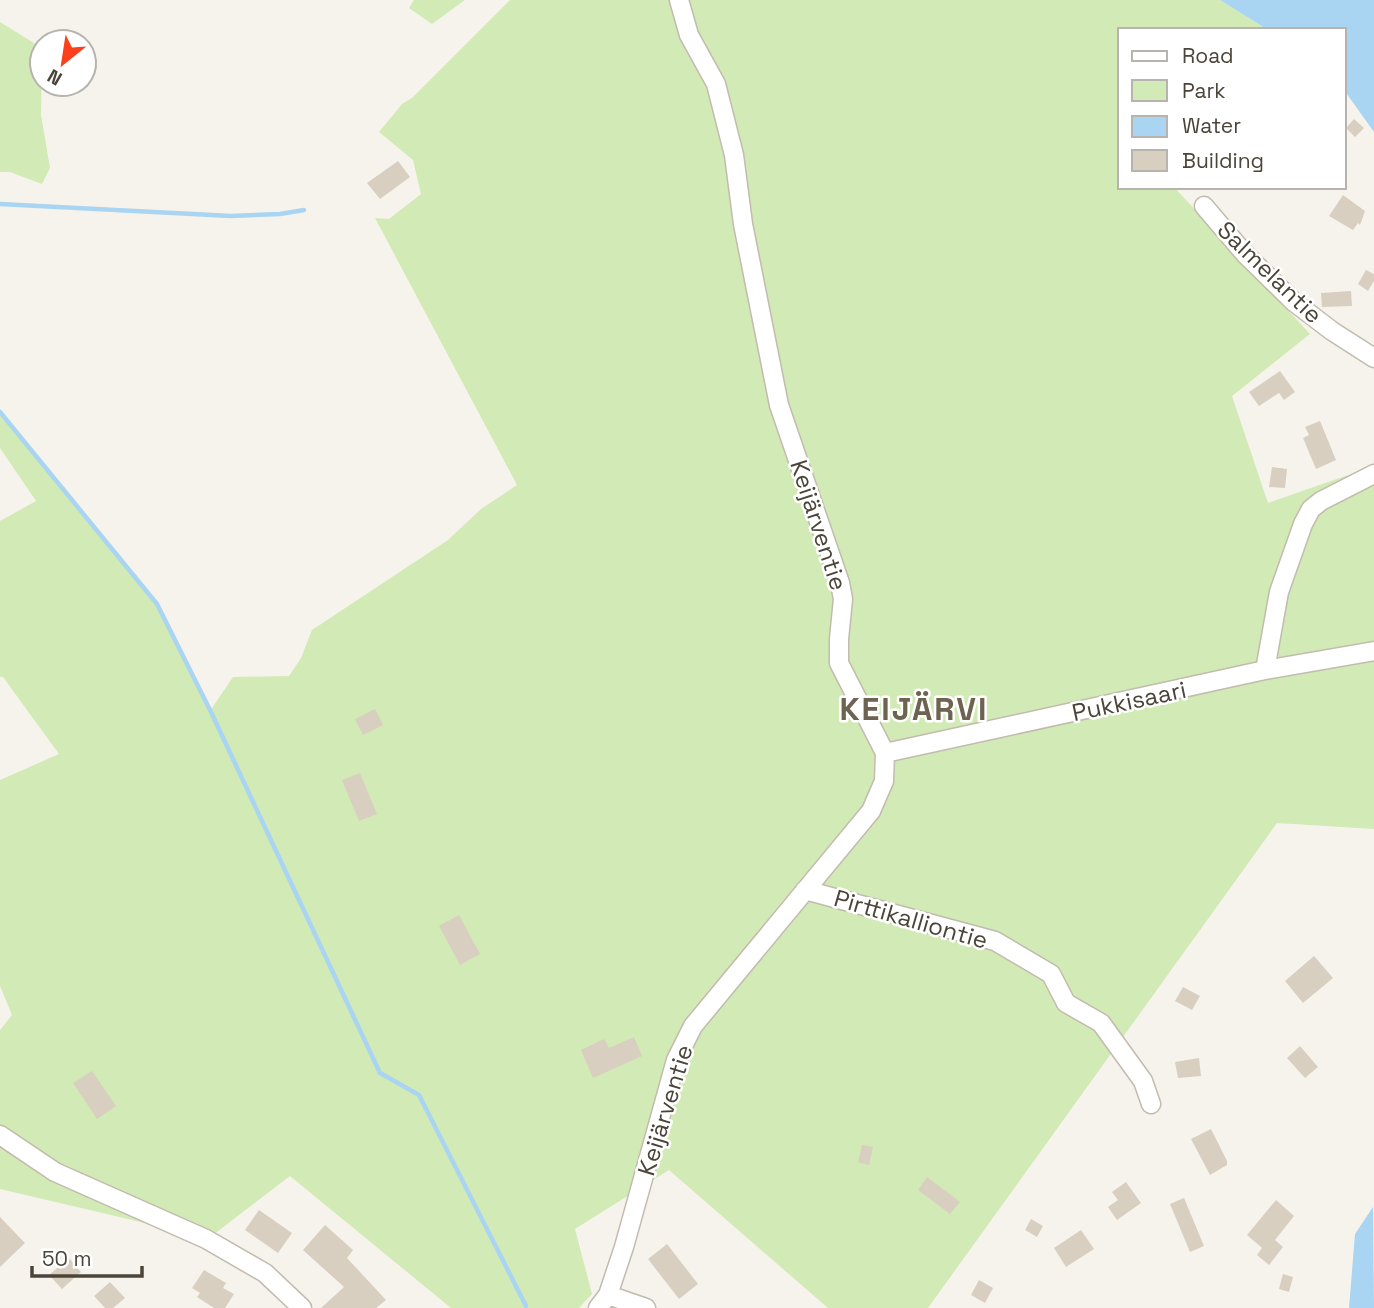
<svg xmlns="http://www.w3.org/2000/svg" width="1374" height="1308" font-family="'Space Grotesk',sans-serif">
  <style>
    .green { fill: #d2eab5 }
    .water { fill: #a9d4f2 }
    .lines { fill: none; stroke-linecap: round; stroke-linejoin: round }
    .stream { stroke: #a9d4f2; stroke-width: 4.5 }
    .building { fill: #d8cfc1 }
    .minor-casing { stroke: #c2bbae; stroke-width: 21 }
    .minor { stroke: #fff; stroke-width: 18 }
    .labels { text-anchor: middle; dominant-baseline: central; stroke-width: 5; stroke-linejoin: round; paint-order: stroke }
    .street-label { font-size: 24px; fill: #4b4439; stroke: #fff }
    .district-label { font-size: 32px; font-weight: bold; letter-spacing: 2px; fill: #6e6250; stroke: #fff }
  </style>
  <rect width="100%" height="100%" fill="#f6f3ec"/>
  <path class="green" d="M414,0h51l-33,24 -23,-16z
    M510,0h710l48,30h-148v157h54l136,147 -78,62 36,107 106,-37v363l-97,-6 -349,485h-100l-159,-138 -94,59 17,65 -13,14h-128l-161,-132 -81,62 -209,-49v-159l12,-15 -12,-29v-206l59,-26 -56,-77h-3v-156l36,-20 -36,-53v-36l157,192 53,107 23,-34 56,-1 12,-18 11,-28 136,-90 33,-31 36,-24 -142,-267 14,1 32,-25 -8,-34 -34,-28 23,-28 10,-6z
    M0,22l42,26 -1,67 9,53 -8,16 -32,-12h-10z"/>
  <path class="water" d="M1220,0h154v132l-30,-42v-60h-76z
    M1373,1207l1,101h-25l6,-74z"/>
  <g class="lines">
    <path class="stream" d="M0,204l231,12 49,-2 24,-4
      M0,412l157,192 54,108 169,361 39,22 107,211"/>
  </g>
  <path class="building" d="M1354,119l10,9 -9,9 -9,-9z
    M398,161l12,16 -30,22 -13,-16z
    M1343,195l22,16 -5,14 -2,-2 -5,7 -24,-14z
    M1366,270l8,4v7l-6,10 -10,-7z
    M1351,291l1,15 -30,1 -1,-14z
    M1280,371l15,21 -11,8 -5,-7 -20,13 -10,-14z
    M1320,421l16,39 -20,9 -13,-31 6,-3 -4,-8z
    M1272,467l15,2 -2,19 -16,-1z
    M375,709l8,16 -20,10 -8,-16z
    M360,773l17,41 -18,7 -17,-41z
    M459,915l21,39 -20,11 -21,-39z
    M1314,956l19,22 -30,25 -18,-22z
    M1183,987l17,9 -8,14 -17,-9z
    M634,1037l8,19 -49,22 -12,-28 23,-11 5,9z
    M1300,1046l18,21 -13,11 -18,-20z
    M1199,1058l2,18 -23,2 -3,-16z
    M92,1071l24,35 -19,13 -24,-36z
    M1211,1129l16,32v4l-17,10 -19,-36z
    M862,1145l11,2 -4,18 -11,-3z
    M927,1177l33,25 -10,12 -32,-24z
    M1126,1182l15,21 -24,17 -9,-13 10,-7 -6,-8z
    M1184,1198l20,48 -14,6 -20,-48z
    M1276,1200l18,16 -19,24 8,7 -14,18 -12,-10 5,-7 -15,-13z
    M259,1210l33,23 -14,20 -33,-23z
    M0,1217l25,26 -25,24z
    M1031,1219l12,7 -6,11 -12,-7z
    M325,1225l28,25 -6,8 39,42 -10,8h-55l23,-21 -41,-37z
    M1081,1230l13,19 -28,18 -12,-19z
    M667,1244l31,40 -19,15 -31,-40z
    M69,1258l12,14 -19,17 -13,-14z
    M204,1270l22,13 -3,5 11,6 -9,14h-11l-17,-11 3,-4 -8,-5z
    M1283,1274l10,3 -4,15 -10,-3z
    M979,1280l14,8 -8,15 -14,-8z
    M110,1282l15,16 -12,10h-8l-11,-12z"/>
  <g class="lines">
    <defs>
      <path id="minor" d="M1204,206l41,48 49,48 38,29 42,27
        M1265,670l14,-78 24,-68 8,-15 10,-8 53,-27
        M885,753l380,-83 109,-19
        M805,890l190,51 56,33 15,29 35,20 42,58 8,23
        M0,1135l55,37 151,67 59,34 37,35
        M608,1295l38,13
        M598,1308l10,-13 16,-48 52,-187 17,-34 178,-215 13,-30 1,-28 -46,-90v-24l4,-40 -3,-16 -61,-178 -36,-181 -9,-69 -18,-71 -27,-49 -10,-35"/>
    </defs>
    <use href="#minor" class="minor-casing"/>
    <use href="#minor" class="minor"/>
  </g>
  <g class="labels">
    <g class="street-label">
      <text transform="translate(1270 272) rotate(44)">Salmelantie</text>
      <text transform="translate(819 525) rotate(72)">Keijärventie</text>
      <text transform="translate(1129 701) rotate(-12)">Pukkisaari</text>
      <text transform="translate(911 919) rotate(16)">Pirttikalliontie</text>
      <text transform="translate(665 1110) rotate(-73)">Keijärventie</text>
    </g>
    <g class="district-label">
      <text x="914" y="709">KEIJÄRVI</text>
    </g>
  </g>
  <rect x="1118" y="28" width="228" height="161" fill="#ffffff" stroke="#b7b4b0" stroke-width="2"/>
  <rect x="1132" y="51" width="35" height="10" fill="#ffffff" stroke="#b7b4b0" stroke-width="2"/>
  <text x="1182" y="63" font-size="21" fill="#4b4439">Road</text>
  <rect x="1132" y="80" width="35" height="21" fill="#d2eab5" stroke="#b7b4b0" stroke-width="2"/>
  <text x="1182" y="98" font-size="21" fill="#4b4439">Park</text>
  <rect x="1132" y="116" width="35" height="21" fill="#a9d4f2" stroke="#b7b4b0" stroke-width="2"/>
  <text x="1182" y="133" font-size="21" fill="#4b4439">Water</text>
  <rect x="1132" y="150" width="35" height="21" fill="#d8cfc1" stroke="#b7b4b0" stroke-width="2"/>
  <text x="1182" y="168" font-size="21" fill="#4b4439">Building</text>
  <g transform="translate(63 63) rotate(210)"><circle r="33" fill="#ffffff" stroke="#b7b4b0" stroke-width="2"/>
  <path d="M0-5L12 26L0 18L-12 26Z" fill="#fc3f1d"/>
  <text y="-10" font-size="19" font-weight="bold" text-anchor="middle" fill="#4b4439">N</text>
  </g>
  <path d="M32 1266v10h110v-10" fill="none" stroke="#4b4439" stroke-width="3.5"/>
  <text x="42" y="1266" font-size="21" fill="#4b4439" stroke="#ffffff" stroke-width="5" paint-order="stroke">50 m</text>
</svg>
